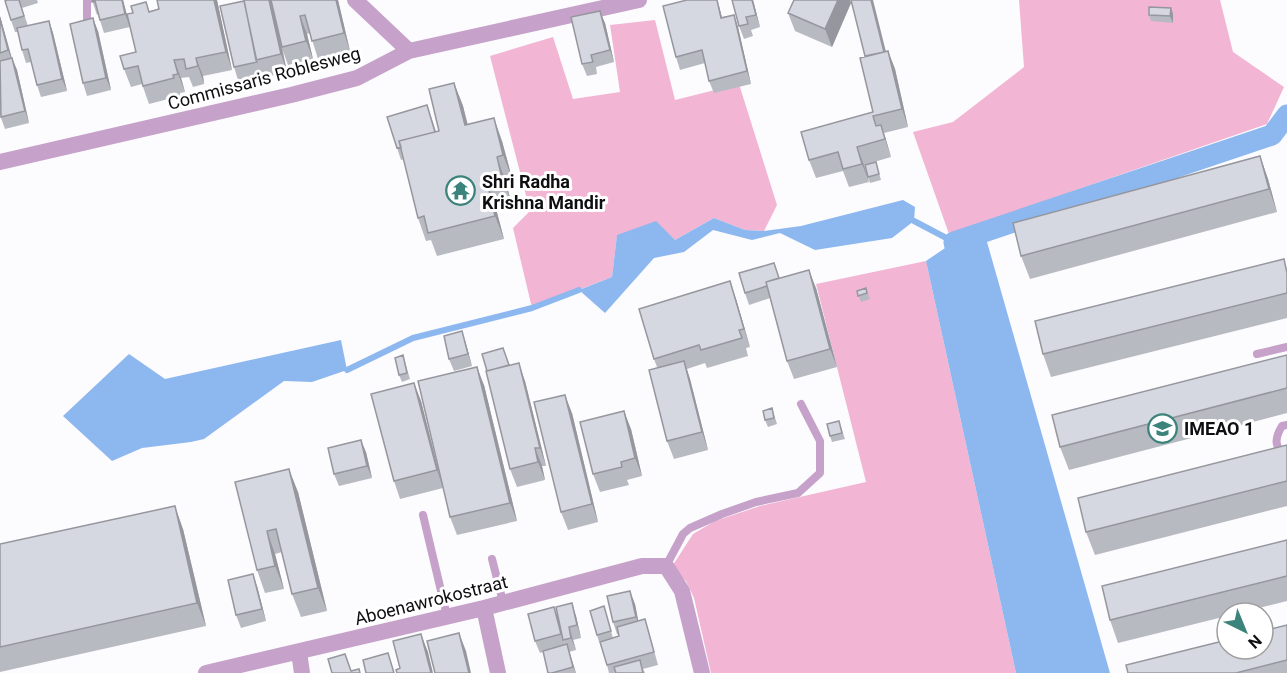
<svg xmlns="http://www.w3.org/2000/svg" width="1287" height="673" font-family="Roboto,sans-serif">
  <style>
    .green { fill: #f2b5d4 }
    .water { fill: #8cb7ef }
    .lines { fill: none; stroke-linecap: round; stroke-linejoin: round }
    .stream { stroke: #8cb7ef; stroke-width: 6 }
    .canal { stroke: #8cb7ef; stroke-width: 21 }
    .lane { stroke: #c6a1c9; stroke-width: 8 }
    .street { stroke: #c6a1c9; stroke-width: 16 }
    .wall { fill: #b8bac2 }
    .shaded-wall { fill: #96979e }
    .building { fill: #d6d8e1; stroke: #96979e; stroke-width: 1.5 }
    .labels { text-anchor: middle; dominant-baseline: central; stroke-width: 6; stroke-linejoin: round; paint-order: stroke }
    .street-label { font-size: 18px; fill: #0f0e11; stroke: #fff }
    .poi-label { font-size: 18px; font-weight: bold; fill: #0f0e11; stroke: #fff; text-anchor: start }
  </style>
  <rect width="100%" height="100%" fill="#fcfbfe"/>
  <path class="green" d="M1019,0h201l13,52 51,35 -17,37 -318,110 -36,-102 40,-10 71,-55z
    M655,20l20,80 64,-16 38,121 -13,26 -19,-1 -31,-12 -39,22 -20,-18 -38,14 -5,41 -80,31 -19,-80 17,-17 -40,-155 63,-19 20,62 47,-7 -10,-67z
    M926,261l90,412h-305l-17,-75 -8,-17 -15,-13 22,-34 22,-13 45,-15 106,-24 -50,-198z"/>
  <path class="water" d="M903,200l12,7 -1,14 -22,17 -77,12 -35,-17 -28,7 -39,-10 -29,22 -30,6 -49,55 -26,-23 33,-13 5,-42 39,-14 19,19 39,-22 31,12 19,1 37,-5z
    M954,242h33l123,431h-94l-90,-412z
    M341,340l6,30 -35,12 -28,-1 -80,58 -13,3 -49,6 -30,13 -49,-45 66,-62 36,25z"/>
  <g class="lines">
    <path class="stream" d="M914,221l40,21
      M347,370l66,-32 119,-30 47,-18"/>
    <path class="canal" d="M960,270l-6,-28 318,-107 15,-20"/>
    <path class="lane" d="M87,20v-20
      M1257,354l30,-7
      M1287,425l-5,1c-8,13 -8,22 5,30
      M423,515l24,101
      M492,559l11,43
      M666,566l17,-32 7,-6 32,-14 34,-12 42,-9 22,-20v-32l-19,-37"/>
    <path class="street" d="M355,0l54,51
      M0,162l291,-67 66,-17 52,-27 230,-51
      M484,608l14,65
      M299,652l3,21
      M206,673l278,-65 158,-42h24l16,25 20,82"/>
  </g>
  <path class="wall" d="M7,0h30l1,3 -16,5 6,18 21,-5 4,12 14,58 -26,6 -4,-12 -6,-23 -5,1 -4,-13 -4,-18h-3l-4,-12z
    M92,0h31l7,27 -26,6 -6,-19 -1,1z
    M217,0l15,70 -29,6 1,8 -11,3 -4,-10 -8,1 4,14 -5,1v3l-31,8 -7,-20 -11,3 -7,-18 12,-17 -3,-39 17,-2z
    M244,0h94l12,51 -32,8 -8,-26 -3,1 6,25 -25,6 -5,-14 4,21 -24,6 -1,-4 -24,6 -4,-13z
    M687,0h30l5,17 12,-2 4,12 13,57 -37,9 -5,-12 -4,-18 -25,7 -4,-13z
    M753,0l7,27 -9,3 2,6 -9,3 -5,-13z
    M794,0h56l1,3 -19,44 -37,-16 -7,-18z
    M1171,8l2,6v9l-22,-2 -2,-6z
    M0,16l12,42 5,12 12,53 -24,6 -5,-14z
    M605,23l9,39 -18,5 1,7 -10,2 -5,-12z
    M98,31l13,59 -24,6 -4,-13z
    M886,51h2l7,18 13,58 -24,6 7,24 -27,8 5,17 -20,5 -6,-16 -27,7 -7,-18 64,-48z
    M454,83l9,23 5,19 34,16 10,37 -7,2 6,21 -16,4 9,34 -67,17 -6,-16 -5,1 -8,-23 -14,-59 -3,1 -4,-12 30,-43 9,26h3z
    M1260,156l8,23 9,33 -247,67 -9,-23z
    M876,162l5,18 -11,3 -2,-6z
    M1287,269v49l-236,59 -8,-23z
    M779,278l37,10 21,79 -43,12 -7,-18 -17,-63 -21,7 -4,-12z
    M866,288l4,11 -9,3 -4,-11z
    M736,299l14,48 -4,1 2,8 -41,12 -2,-5 -18,6 3,10 18,71 -34,9 -7,-18 -10,-74 -3,-8z
    M462,331l4,13 6,22 -18,5 -5,-12z
    M403,355l7,24 -8,3 -3,-7z
    M1287,355v58l-218,57 -9,-23z
    M509,365l16,16 21,85h-4l3,14 -28,7 -7,-18z
    M414,383l7,18 22,87 -43,11 -6,-18z
    M484,385l33,136 -60,14 -7,-18z
    M772,408l5,16 -9,3 -3,-7z
    M572,413l26,109 -30,8 -7,-18z
    M839,421l6,18 -13,3 -2,-6z
    M631,429l11,47 -15,4 2,5 -29,7 -7,-18z
    M1287,445v61l-192,49 -9,-23z
    M366,452l6,26 -33,8 -5,-12z
    M235,482l63,10 29,119 -26,6 -9,-23 -10,-42 -7,2 9,35 -19,4 -8,-23z
    M183,529l23,97 -206,46v-128z
    M1287,540v61l-49,12h-11v3l-109,27 -8,-23z
    M257,586l9,35 -25,7 -5,-13z
    M635,604l3,17 7,-2 4,13 9,33 -15,4 2,4h-36l-2,-8 12,-29v-2h-2l-4,-12z
    M556,607l20,9 5,22 -8,2 3,10 -7,2 7,21h-28l-5,-21 -3,1 -5,-12 23,-21 7,25z
    M606,613l7,25 -14,4 -2,-7z
    M1287,625v48h-159z"/>
  <path class="shaded-wall" d="M122,0h1l7,27 -5,-13z
    M214,0h3l15,70 -6,-18z
    M269,0h2l16,72 -6,-18z
    M336,0h2l12,51 -6,-18z
    M717,0l2,6 6,24 -4,-12z
    M752,0h1l7,27 -4,-12z
    M838,0h12l1,3 -19,44 -7,-18z
    M871,0h2l17,68 -5,-13z
    M1171,8l2,6v9l-3,-7z
    M600,11l5,12 9,39 -4,-12z
    M734,15l4,12 13,57 -4,-13z
    M0,16l13,47 -5,-13 -8,-31z
    M300,16l7,18 6,25 -7,-18z
    M93,18l5,13 13,59 -5,-12z
    M49,21l4,12 14,58 -5,-12z
    M888,51l7,18 13,58 -6,-18z
    M12,58l5,12 12,53 -4,-12z
    M196,58l7,18 1,8 -6,-18z
    M174,60l7,18 4,14 -7,-18z
    M454,83l9,23 10,42 -8,-23z
    M494,118l8,23 10,37 -9,-23z
    M881,125l6,18 4,14 -6,-18z
    M857,147l7,18 5,17 -7,-18z
    M1260,156l8,23 9,33 -8,-23z
    M497,157l8,23 6,21 -9,-23z
    M487,182l8,23 9,34 -9,-23z
    M809,270l7,18 21,79 -7,-18z
    M730,281l6,18 14,48 -6,-18z
    M462,331l4,13 6,22 -4,-12z
    M684,361l6,18 18,71 -6,-18z
    M519,363l6,18 21,85 -6,-18z
    M477,367l7,18 33,136 -7,-18z
    M414,383l7,18 22,87 -6,-18z
    M565,395l7,18 26,109 -6,-18z
    M624,411l7,18 11,47 -7,-18z
    M361,440l5,12 6,26 -5,-12z
    M535,448l7,18 3,14 -7,-18z
    M289,469l9,23 29,119 -9,-23z
    M175,506l8,23 23,97 -9,-23z
    M267,531l8,23 9,35 -9,-23z
    M253,574l4,12 9,35 -4,-12z
    M630,591l5,13 5,25 -4,-12z
    M572,603l4,13 5,22 -4,-13z
    M569,627l4,13 3,10 -5,-12z
    M459,633l7,18 5,22h-2z
    M421,634l7,18 5,21h-2z
    M567,644l4,13 5,16 -3,-6z"/>
  <path class="building" d="M7,0h12l5,16 -13,4 -6,-19z
    M92,0h30l3,14 -25,6 -5,-19 -3,1z
    M157,0h57l12,52 -30,6 2,8 -12,3 -2,-10 -10,1 4,14 -5,1 1,3 -31,8 -5,-20 -14,3 -4,-13 16,-4 -9,-38 6,-1 -2,-7 15,-4 3,10 10,-3z
    M244,0h25l12,54 -25,6z
    M271,0h65l8,33 -32,8 -7,-26 -5,1 6,25 -24,6z
    M687,0h30l4,18 13,-3 13,56 -38,10 -7,-31 -26,7 -13,-51z
    M732,0h20l4,15 -10,2 2,7 -9,2z
    M794,0h44l-13,29 -37,-16z
    M851,0h20l13,52 -19,4z
    M244,1l13,61 -23,5 -14,-61z
    M1149,7l22,1 -1,8 -21,-1z
    M600,11l10,39 -19,5 2,7 -11,2 -11,-47z
    M93,18l13,60 -23,5 -13,-59z
    M0,19l8,31 -8,3z
    M49,21l13,58 -25,6 -9,-36 -6,1 -5,-22z
    M888,51l14,58 -29,7 3,10 5,-1 4,14 -28,8 5,17 -19,5 -5,-17 -29,8 -8,-28 72,-20 -13,-54z
    M12,58l13,53 -24,6 -1,-56z
    M454,83l11,42 29,-7 9,37 -6,2 5,21 -15,4 8,34 -67,17 -4,-17 -6,2 -19,-77 40,-10 -10,-42z
    M427,105l8,27 -36,9 2,6 -4,1 -10,-31z
    M1260,156l9,33 -248,67 -8,-33z
    M876,162l3,12 -11,3 -3,-12z
    M1284,259l3,14v20l-244,61 -8,-33z
    M774,263l5,15 -13,4 1,4 -22,7 -6,-20z
    M809,270l21,79 -43,12 -21,-79z
    M730,281l14,48 -5,1 3,8 -41,12 -2,-5 -45,14 -15,-50z
    M866,288l1,5 -9,3 -1,-5z
    M462,331l6,23 -19,5 -5,-23z
    M503,348l6,17 -22,6 -5,-17z
    M403,355l4,18 -8,2 -4,-17z
    M1287,355v33l-227,59 -8,-32z
    M684,361l18,71 -35,9 -18,-71z
    M519,363l21,85h-5l3,14 -28,7 -24,-98z
    M477,367l33,136 -60,14 -32,-136z
    M414,383l23,87 -43,11 -23,-87z
    M565,395l27,109 -31,8 -27,-110z
    M772,408l2,10 -9,2 -2,-9z
    M624,411l11,47 -14,4 1,5 -29,7 -13,-52z
    M839,421l3,12 -12,3 -3,-12z
    M361,440l6,26 -33,8 -6,-26z
    M1287,445v36l-201,51 -8,-34z
    M289,469l29,119 -26,6 -16,-65 -9,2 8,35 -18,4 -22,-88z
    M175,506l22,97 -197,44v-103z
    M1287,540v36l-177,44 -8,-34z
    M253,574l9,35 -26,6 -8,-35z
    M630,591l6,26 -23,5 -6,-26z
    M572,603l5,22 -8,2 2,11 -8,2 -7,-33z
    M604,606l7,25 -14,4 -7,-24z
    M554,607l7,27 -26,7 -7,-27z
    M645,619l9,33 -47,13 -7,-23 19,-6 -2,-9z
    M1287,625v35l-51,13h-108l-2,-8 101,-25v9h36v-18z
    M459,633l10,40h-34l-8,-32z
    M421,634l10,39h-34l-1,-3 4,-2 -7,-27z
    M567,644l6,23 -21,6h-4l-5,-22z
    M388,653l6,20h-28l-3,-13z
    M345,654l6,17 8,-2 1,4h-28l-4,-14z
    M640,660l3,13h-27l-2,-6z"/>
  <defs>
    <symbol id="temple-ring" viewBox="-11 -11 22 22"><circle r="9.5" fill="#fff" stroke="#3c837c" stroke-width="1.5"/><path d="M0-6L5-2H3V0L6.5 2.5H4V6H1.5V3h-3V6H-4V2.5H-6.5L-3 0V-2H-5Z" fill="#3c837c"/></symbol>
    <symbol id="school-ring" viewBox="-11 -11 22 22"><circle r="9.5" fill="#fff" stroke="#3c837c" stroke-width="1.5"/><path d="M0-5L7-2L0 1L-7-2ZM-4 1L0 2.5L4 1V4Q0 6-4 4Z" fill="#3c837c"/></symbol>
  </defs>
  <g fill-rule="evenodd">
    <use href="#temple-ring" x="444" y="174" width="33" height="33"/>
    <use href="#school-ring" x="1146" y="412" width="33" height="33"/>
  </g>
  <g class="labels">
    <g class="street-label">
      <text transform="translate(264 78) rotate(-15)">Commissaris Roblesweg</text>
      <text transform="translate(431 600) rotate(-14)">Aboenawrokostraat</text>
    </g>
    <g class="poi-label">
      <text x="482" y="181">Shri Radha<tspan x="482" dy="21">Krishna Mandir</tspan></text>
      <text x="1184" y="428">IMEAO 1</text>
    </g>
  </g>
  <g transform="translate(1245 631) rotate(137)"><circle r="28" fill="#ffffff" stroke="#9f9fa0" stroke-width="1.5"/>
  <path d="M0-4.5L10 22L0 15L-10 22Z" fill="#3c837c"/>
  <text y="-9" font-size="16" font-weight="bold" text-anchor="middle" fill="#0f0e11">N</text>
  </g>
</svg>
